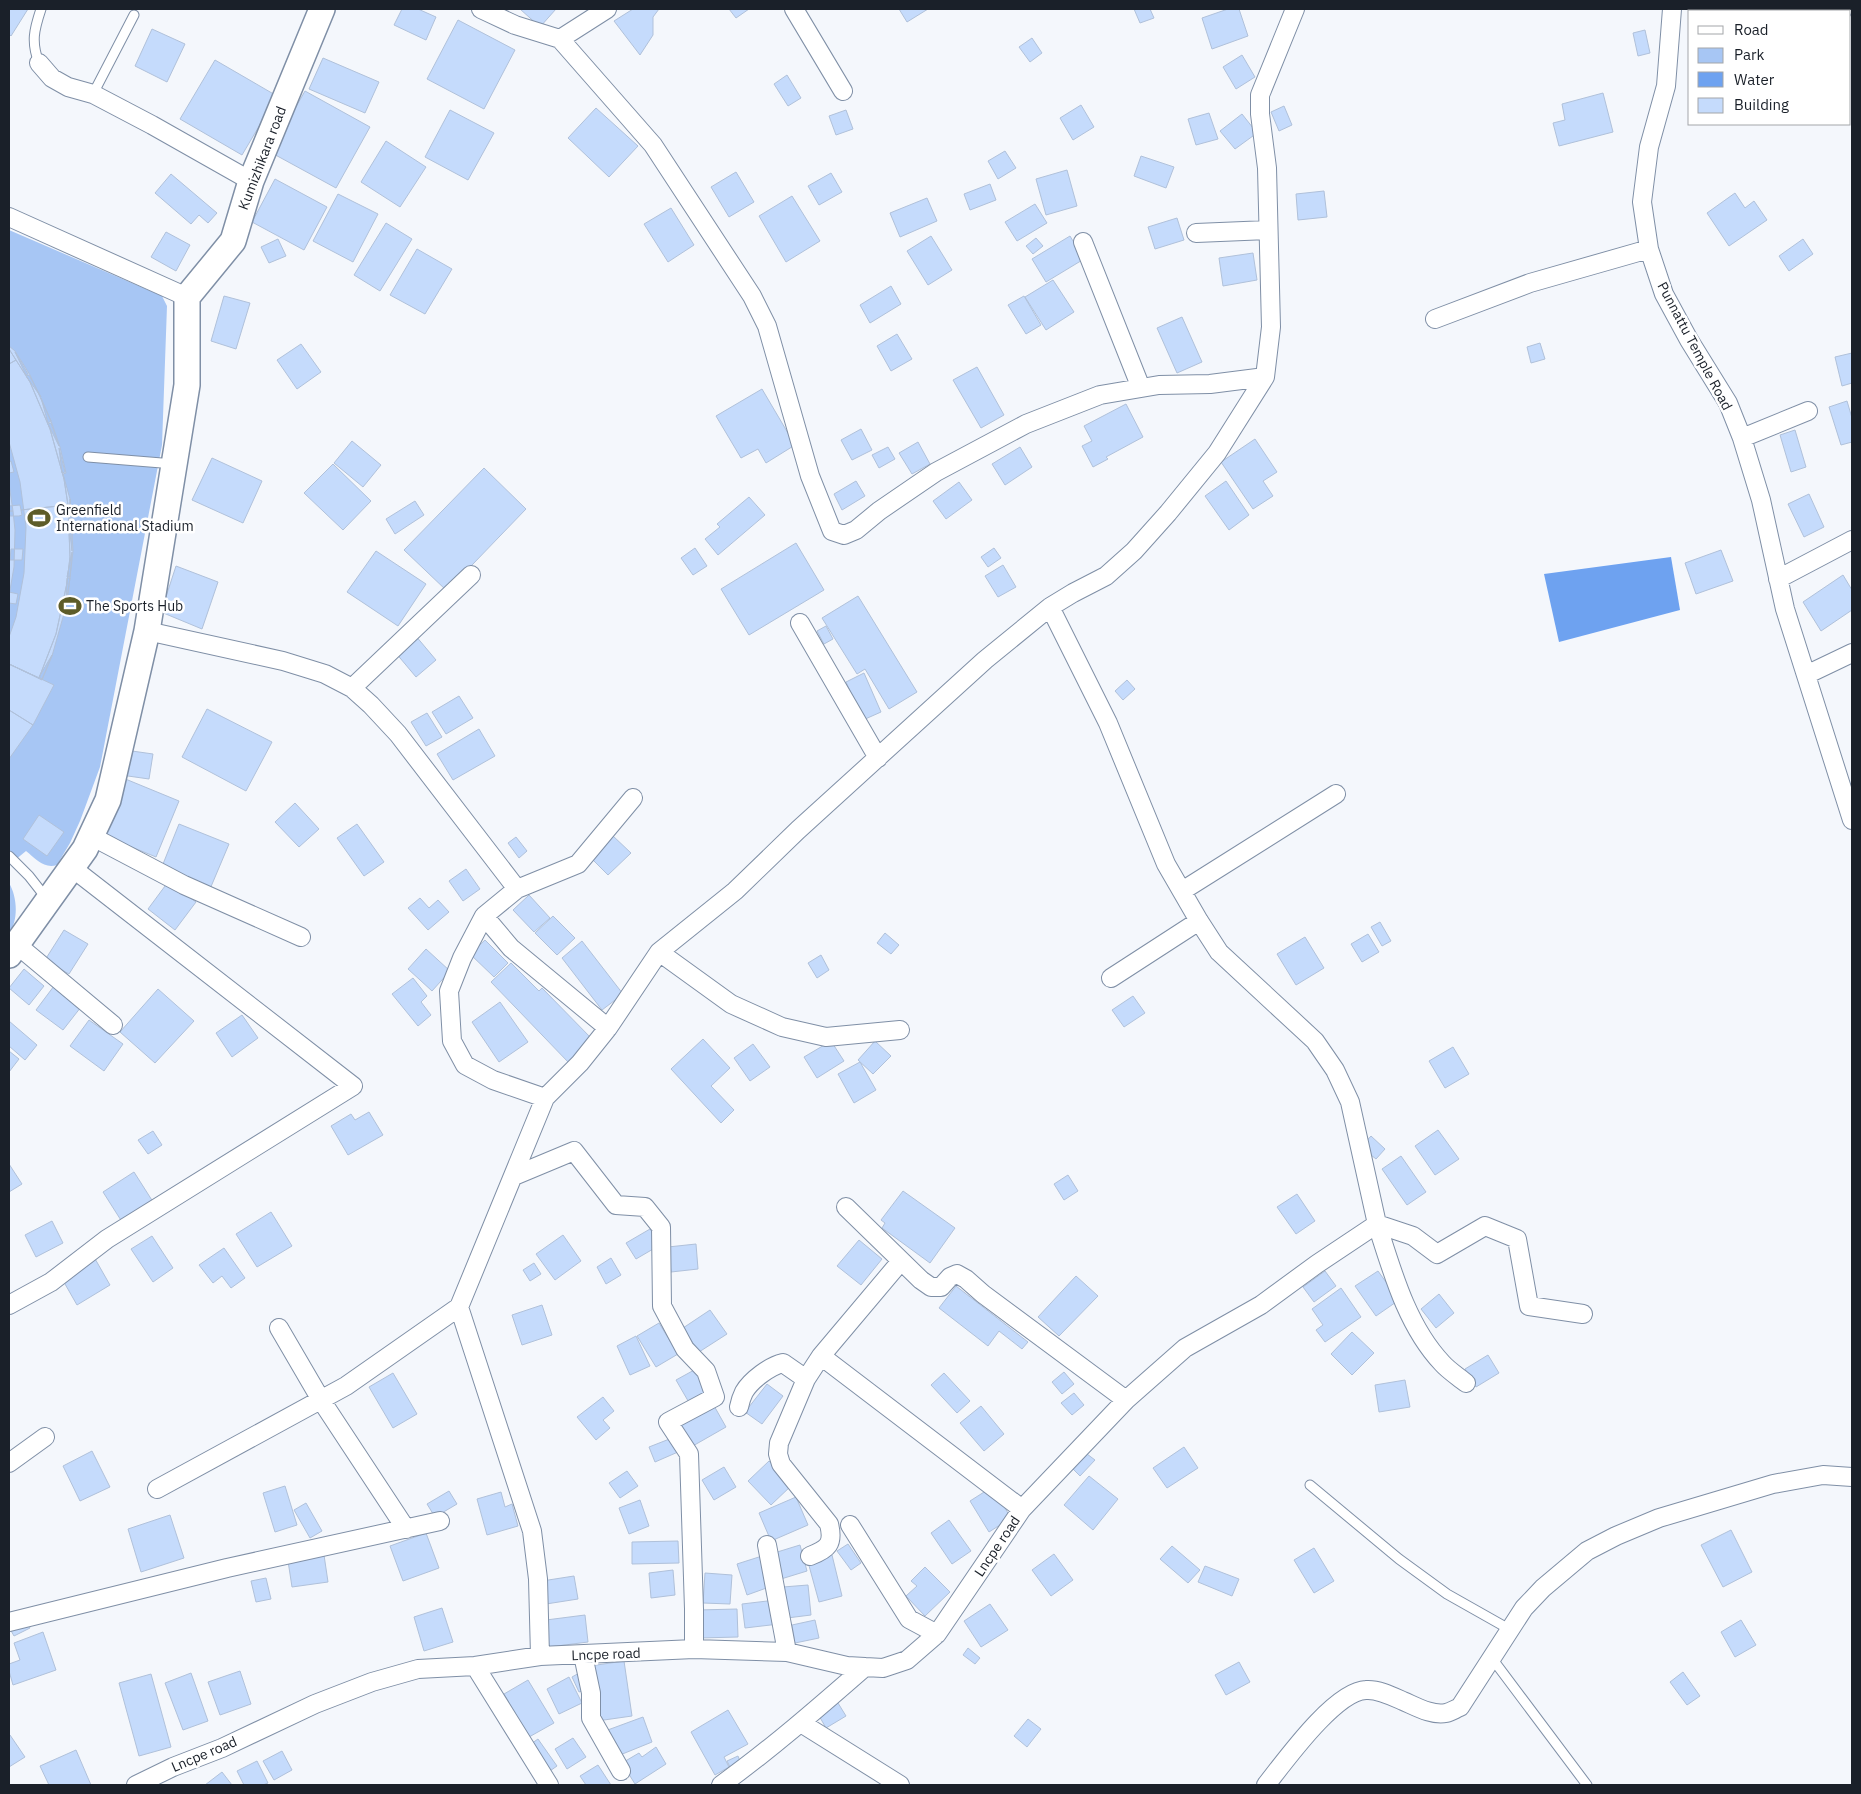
<svg xmlns="http://www.w3.org/2000/svg" width="1861" height="1794" font-family="'IBM Plex Sans',sans-serif">
  <style>
    .green { fill: #a7c6f4 }
    .water { fill: #6ea2f0 }
    .building { fill: #c5dbfc; stroke: #b0c1da; fill-rule: evenodd }
    .lines { fill: none; stroke-linecap: round; stroke-linejoin: round }
    .lane-casing { stroke: #7f8fa6; stroke-width: 11 }
    .street-casing { stroke: #7f8fa6; stroke-width: 20 }
    .secondary-casing { stroke: #7f8fa6; stroke-width: 28 }
    .lane { stroke: #fff; stroke-width: 9 }
    .street { stroke: #fff; stroke-width: 18 }
    .secondary { stroke: #fff; stroke-width: 25 }
    .labels { text-anchor: middle; dominant-baseline: central; stroke-width: 5; stroke-linejoin: round; paint-order: stroke }
    .street-label { font-size: 14px; fill: #1a2029; stroke: #fff }
    .poi-label { font-size: 14px; fill: #1a2029; stroke: #fff; text-anchor: start }
  </style>
  <rect width="100%" height="100%" fill="#f4f7fc"/>
  <path class="green" d="M9,230l153,66 5,10 -5,139 -62,322 -20,54 -10,22 -13,22c-13,4 -21,-6 -31,-14l-17,14z
    M9,883c8,13 10,37 0,50z"/>
  <path class="water" d="M1671,557l9,53 -121,32 -15,-68z"/>
  <path class="building" d="M9,9h19l-17,27 -2,-2z
    M402,9h16l18,8 -10,23 -32,-15z
    M520,9h36l-16,18z
    M633,9h26l-6,8v18l-13,20 -26,-34z
    M729,9h20l-13,9z
    M899,9h29l-21,13z
    M1134,9h16l4,9 -14,5z
    M1228,9h11l9,27 -36,13 -10,-31z
    M1783,9h39l1,2h-39z
    M458,20l57,30 -31,59 -57,-30z
    M152,29l33,15 -18,38 -32,-16z
    M1645,30l5,23 -12,3 -5,-23z
    M1032,38l10,15 -12,9 -11,-15z
    M1242,55l13,22 -19,12 -13,-22z
    M323,58l56,24 -14,31 -56,-24z
    M215,60l62,36 -35,59 -62,-36z
    M787,75l14,23 -13,8 -14,-22z
    M305,91l65,36 -34,61 -66,-36z
    M1603,93l10,39 -54,14 -6,-23 12,-3 -3,-16z
    M1081,105l13,22 -21,13 -13,-22z
    M1284,106l8,19 -13,6 -8,-19z
    M596,108l42,38 -29,31 -41,-39z
    M450,110l44,23 -26,47 -43,-23z
    M846,110l7,19 -17,6 -7,-19z
    M1209,113l9,26 -22,6 -8,-26z
    M1242,114l15,19 -22,16 -15,-18z
    M386,141l40,26 -26,40 -39,-25z
    M1005,151l11,17 -18,11 -10,-18z
    M1141,156l33,11 -8,21 -32,-12z
    M1067,170l10,36 -31,9 -10,-36z
    M736,172l18,30 -25,15 -18,-30z
    M831,173l11,19 -23,13 -11,-19z
    M171,174l46,39 -9,10 -9,-8 -8,9 -36,-31z
    M275,179l52,28 -23,43 -52,-28z
    M990,184l6,16 -26,10 -6,-16z
    M1324,191l3,26 -29,3 -2,-26z
    M1735,193l10,15 9,-7 13,19 -38,26 -22,-33z
    M338,194l40,20 -25,48 -40,-21z
    M792,196l28,45 -34,21 -27,-46z
    M927,198l10,23 -37,16 -10,-24z
    M1035,204l12,19 -30,18 -12,-19z
    M671,208l23,37 -26,17 -24,-38z
    M1177,218l7,22 -29,9 -7,-22z
    M386,223l26,16 -32,52 -26,-16z
    M166,232l24,13 -14,26 -25,-14z
    M931,236l21,34 -24,15 -21,-34z
    M1070,236l14,23 -38,23 -14,-23z
    M1036,238l7,8 -10,8 -7,-8z
    M278,239l8,17 -17,7 -8,-16z
    M1803,239l10,15 -24,17 -10,-15z
    M417,249l35,20 -27,45 -35,-19z
    M1253,253l4,27 -34,6 -4,-28z
    M1053,280l21,32 -28,18 -21,-33z
    M891,286l10,18 -31,19 -10,-18z
    M224,296l26,7 -14,46 -25,-8z
    M1024,296l17,29 -15,9 -18,-29z
    M1182,317l20,45 -25,11 -20,-45z
    M897,334l15,25 -21,12 -14,-25z
    M1540,343l5,16 -14,4 -4,-16z
    M301,344l20,28 -24,17 -20,-29z
    M9,346l6,5 15,24 21,46 9,26 6,26 -3,1 7,25 3,52 -6,52 -15,53 -10,24 -33,-16v-27l7,-20 8,-44 2,-46 -6,-45 -11,-40zM15,352l13,22 -2,1zM29,375l12,22 -15,-21zM41,398l10,23 -3,2zM51,423l8,23 -11,-22zM59,448l6,24 -3,1zM70,499l2,26 -3,-1zM69,526h3v25zM72,552l-2,25h-3zM67,578h3l-4,25zM52,655l-10,24 -3,-2z
    M9,349l7,11 -7,4z
    M9,349l21,33 20,47 14,50 4,26 2,52 -3,26 -11,51 -17,44 -30,-14z
    M1852,353v30l-10,3 -7,-29z
    M16,360l14,22 20,47 14,50 4,26 -47,5 -1,-5 -11,1v-33l5,-1 -3,-11 -2,1v-98z
    M977,367l27,48 -23,13 -28,-48z
    M762,389l33,56 -29,18 -8,-14 -17,9 -25,-42z
    M1847,401l5,17v24l-11,3 -12,-38z
    M1126,404l17,33 -37,20 2,2 -15,8 -11,-21 10,-5 -8,-15z
    M861,429l11,21 -20,10 -11,-20z
    M1795,430l11,37 -15,5 -11,-37z
    M1255,439l22,33 -14,9 10,15 -20,13 -32,-47z
    M352,441l29,24 -18,22 -29,-24z
    M918,442l12,22 -18,10 -13,-21z
    M888,447l7,12 -16,9 -7,-13z
    M1020,447l12,20 -27,18 -13,-21z
    M212,458l50,23 -19,42 -51,-23z
    M333,464l38,37 -28,29 -39,-37z
    M484,468l42,41 -79,82 -43,-41z
    M856,481l9,15 -23,14 -8,-16z
    M1226,481l23,34 -20,15 -24,-34z
    M959,482l13,18 -26,19 -13,-18z
    M9,484l4,27h-4z
    M1809,494l15,33 -20,10 -16,-33z
    M749,497l16,18 -47,40 -13,-16 15,-12 -3,-3z
    M415,501l9,14 -29,19 -9,-15z
    M68,505l2,52 -3,26 -11,51 -17,44 -30,-14v-61l7,1 2,-10 -9,-2v-81l1,5h9l3,-1 -1,-5zM11,549h12l-1,11h-12z
    M9,511h4l2,19 -1,37 -5,29z
    M796,543l28,47 -75,45 -28,-46z
    M695,548l12,18 -14,9 -12,-17z
    M994,548l7,10 -13,9 -7,-10z
    M1721,550l12,31 -37,13 -11,-31z
    M376,551l50,33 -28,42 -51,-34z
    M1003,565l13,22 -18,10 -13,-21z
    M176,566l42,16 -16,47 -41,-17z
    M1843,575l9,15v20l-31,21 -18,-29z
    M858,596l59,96 -28,17 -24,-40 -8,5 -35,-56z
    M826,626l7,13 -9,5 -7,-13z
    M415,635l21,25 -20,17 -21,-25z
    M9,664l45,21 -21,40 -24,-15z
    M864,673l17,39 -18,8 -17,-38z
    M1127,680l8,9 -12,11 -8,-9z
    M459,696l14,22 -27,16 -14,-22z
    M207,709l65,33 -26,49 -64,-34z
    M9,710l24,15 -24,34z
    M427,713l15,24 -16,9 -15,-24z
    M479,729l16,27 -42,24 -16,-26z
    M125,750l28,4 -4,25 -28,-4z
    M123,778l56,23 -23,56 -56,-23z
    M295,803l24,26 -20,18 -24,-25z
    M39,815l25,17 -17,24 -24,-17z
    M179,824l50,20 -19,45 -49,-20z
    M357,824l27,38 -20,14 -27,-38z
    M612,835l19,18 -23,22 -18,-18z
    M516,837l11,14 -8,7 -11,-15z
    M466,869l14,20 -17,12 -14,-20z
    M168,882l28,20 -21,28 -27,-21z
    M529,895l21,23 -16,14 -21,-22z
    M420,898l9,10 9,-8 11,12 -21,18 -20,-22z
    M553,916l22,22 -18,17 -22,-22z
    M1380,922l11,19 -9,5 -11,-19z
    M64,930l24,14 -19,30 -24,-14z
    M885,933l14,12 -8,9 -14,-11z
    M1368,934l11,18 -17,10 -11,-18z
    M1305,937l19,31 -28,17 -19,-31z
    M485,940l23,23 -14,14 -24,-23z
    M582,941l41,53 -21,16 -40,-52z
    M426,949l24,22 -18,20 -24,-22z
    M821,955l8,15 -12,8 -9,-15z
    M511,963l28,28 3,-3 51,52 -24,23 -78,-81z
    M24,969l20,17 -15,19 -20,-17z
    M413,978l14,18 -6,6 10,13 -13,11 -26,-32z
    M54,986l27,21 -18,23 -27,-20z
    M158,989l36,32 -39,42 -35,-31z
    M1133,996l12,17 -21,14 -12,-17z
    M500,1002l28,40 -29,20 -27,-40z
    M242,1015l16,23 -26,19 -16,-24z
    M89,1020l34,24 -19,27 -34,-25z
    M9,1021l28,24 -12,15 -16,-14z
    M703,1039l27,29 -19,18 23,24 -13,13 -50,-54z
    M831,1041l13,20 -27,17 -13,-21z
    M875,1041l16,15 -18,18 -15,-14z
    M753,1044l17,23 -20,14 -16,-23z
    M1453,1047l16,27 -24,14 -16,-27z
    M9,1051l10,8 -10,13z
    M860,1062l16,28 -22,13 -16,-29z
    M369,1112l14,23 -35,20 -17,-29 20,-12 4,6z
    M1438,1130l21,29 -24,16 -20,-29z
    M153,1131l9,14 -14,9 -10,-14z
    M1371,1136l14,13 -9,10 -15,-12z
    M1401,1156l25,36 -19,13 -25,-36z
    M9,1164l13,20 -13,8z
    M134,1172l21,33 -31,20 -21,-33z
    M1068,1175l10,16 -14,9 -10,-16z
    M903,1191l52,37 -25,35 -48,-35 3,-5 -4,-3z
    M1297,1194l18,27 -19,13 -19,-27z
    M271,1212l21,34 -35,21 -21,-33z
    M52,1221l11,22 -27,14 -11,-22z
    M650,1229l10,16 -24,14 -10,-16z
    M563,1235l18,26 -26,19 -19,-26z
    M152,1236l21,32 -20,14 -22,-33z
    M859,1240l23,19 -21,26 -24,-19z
    M696,1244l2,25 -27,3 -3,-25z
    M224,1248l21,30 -14,10 -9,-12 -9,7 -14,-18z
    M94,1257l16,28 -33,20 -16,-28z
    M611,1258l10,17 -15,9 -9,-17z
    M534,1263l7,11 -11,7 -7,-11z
    M1325,1271l11,15 -22,16 -11,-15z
    M1378,1271l21,29 -23,16 -21,-30z
    M1076,1276l22,20 -39,40 -21,-19z
    M956,1286l72,56 -6,7 -23,-18 -11,15 -49,-38z
    M1341,1288l20,29 -36,25 -9,-12 7,-5 -11,-16z
    M1439,1294l15,19 -18,15 -15,-19z
    M542,1305l10,30 -30,10 -10,-30z
    M710,1310l17,24 -28,18 -16,-24z
    M659,1323l19,31 -22,13 -19,-31z
    M1352,1332l22,21 -22,22 -21,-21z
    M636,1336l14,30 -20,9 -13,-29z
    M1488,1355l11,18 -23,14 -11,-18z
    M696,1369l15,26 -20,11 -15,-26z
    M1064,1372l10,12 -12,10 -10,-12z
    M393,1373l24,41 -24,14 -24,-41z
    M944,1373l26,28 -13,12 -26,-28z
    M1405,1380l5,27 -31,5 -4,-27z
    M767,1384l16,12 -21,28 -17,-12z
    M1074,1393l10,12 -12,10 -11,-12z
    M603,1397l11,14 -11,9 7,8 -14,12 -19,-23z
    M713,1404l13,23 -35,20 -14,-24z
    M981,1406l23,28 -20,17 -24,-28z
    M672,1438l6,14 -23,10 -6,-15z
    M1184,1447l14,21 -31,20 -14,-20z
    M92,1451l18,36 -30,14 -17,-35z
    M1087,1454l8,6 -15,16 -7,-7z
    M769,1461l23,24 -21,20 -23,-24z
    M724,1467l12,20 -22,13 -12,-20z
    M627,1471l11,15 -18,12 -11,-15z
    M1089,1476l29,23 -25,31 -29,-25z
    M285,1486l12,39 -22,7 -12,-39z
    M992,1487l19,31 -22,14 -19,-31z
    M449,1491l8,13 -22,13 -8,-13z
    M501,1492l4,15 7,-3 6,22 -31,9 -10,-36z
    M796,1497l12,28 -37,16 -12,-28z
    M640,1500l9,26 -20,8 -10,-26z
    M306,1503l16,28 -12,7 -16,-28z
    M170,1515l14,43 -43,14 -13,-43z
    M949,1520l22,31 -19,13 -21,-31z
    M1731,1530l21,42 -29,15 -22,-42z
    M426,1533l13,35 -36,13 -13,-35z
    M678,1541l1,22 -47,1v-22z
    M848,1544l13,19 -10,7 -14,-19z
    M800,1545l7,26 -26,8 -7,-26z
    M1172,1546l28,24 -12,13 -28,-24z
    M1314,1548l20,33 -20,12 -20,-33z
    M1054,1554l19,26 -22,16 -19,-26z
    M324,1555l4,27 -36,5 -4,-26z
    M832,1555l10,41 -23,6 -11,-40z
    M762,1556l10,30 -25,9 -10,-31z
    M1205,1566l34,13 -7,17 -34,-14z
    M925,1567l25,25 -25,24 -19,-20 11,-10 -6,-5z
    M673,1570l2,25 -24,3 -2,-25z
    M705,1573l27,2 -2,29 -27,-1z
    M574,1576l4,23 -32,5 -4,-23z
    M266,1578l5,21 -15,3 -5,-21z
    M808,1585l3,30 -24,3 -4,-31z
    M776,1600l3,24 -34,4 -3,-24z
    M990,1604l18,26 -27,17 -17,-26z
    M442,1608l11,34 -29,9 -10,-34z
    M737,1609l1,28 -39,1 -1,-28z
    M585,1615l3,27 -39,5 -3,-27z
    M25,1619l5,9 -16,8 -5,-9z
    M815,1620l4,18 -24,5 -3,-18z
    M1741,1620l15,25 -21,12 -14,-25z
    M43,1632l13,38 -43,15 -4,-14v-7l11,-4 -6,-17z
    M968,1648l12,10 -5,6 -12,-9z
    M624,1661l8,55 -35,5 -7,-55z
    M1239,1662l11,20 -24,13 -11,-20z
    M240,1671l11,33 -31,11 -12,-33z
    M581,1672l7,17 -9,3 -7,-15z
    M1683,1672l17,24 -13,9 -17,-23z
    M191,1673l17,48 -25,9 -18,-47z
    M151,1674l20,73 -32,9 -20,-73z
    M569,1677l13,26 -23,11 -12,-25z
    M528,1680l26,43 -25,14 -25,-43z
    M838,1703l8,13 -20,12 -8,-14z
    M728,1710l20,34 -24,13 5,10 -14,8 -24,-43z
    M643,1717l9,25 -37,15 -10,-26z
    M1028,1719l13,10 -14,18 -13,-11z
    M10,1735l15,22 -16,10v-31z
    M573,1738l13,19 -19,12 -12,-20z
    M538,1739l19,27 -10,7 -19,-27z
    M656,1747l10,17 -31,20 -13,-21 17,-10 3,4z
    M76,1750l15,35h-42l-9,-19z
    M282,1751l10,19 -18,10 -11,-19z
    M738,1756l4,10 -10,5 -5,-10z
    M257,1761l11,22 -5,2h-19l-7,-14z
    M598,1765l13,20h-25l-6,-9z
    M222,1772l10,13h-27z"/>
  <g class="lines">
    <defs>
      <path id="lane" d="M39,63c-8,-21 -5,-33 2,-54
        M93,94l41,-79
        M88,457l86,7
        M9,856l20,20 18,23
        M1310,1485l89,74 48,35 62,35
        M1491,1657l96,128"/>
      <path id="street" d="M481,9l34,16 45,14 93,106 99,151 15,30 43,150 22,55 12,4 12,-5 23,-19 57,-39 90,-48 74,-29 59,-10 51,-1 55,-7
        M794,9l49,82
        M1672,9l-6,77 -17,61 -7,55 7,47 15,45 25,46 39,63 14,35 19,62 24,109 67,211
        M1841,9l1,2
        M1773,11v-2
        M560,39l47,-30
        M39,63l13,15 16,9 25,7 59,31 99,56
        M9,217l178,80
        M1196,233l72,-3
        M1083,242l58,146
        M1435,319l95,-36 119,-34
        M1742,438l66,-27
        M1778,579l74,-39
        M800,623l78,135
        M147,631l136,30 42,13 27,14 19,17 27,29 119,155 -33,27 27,32 97,80
        M1806,675l46,-22
        M352,688l119,-113
        M91,836l93,49 117,52
        M517,889l61,-25 55,-66
        M1182,891l154,-97
        M484,916l-22,42 -13,33 3,50 13,24 28,15 52,18
        M16,944l97,81
        M659,952l72,52 51,23 44,10 74,-7
        M1111,978l88,-57
        M514,1176l60,-25 42,54 29,2 16,20 1,79 23,43 21,22 9,26 -47,25 21,32 5,155v40
        M846,1207l75,73 10,7h10l9,-10 7,-3 9,5 17,15 143,106
        M1377,1224l36,12 24,18 48,-28 32,13 12,67 54,8
        M1377,1224c15,47 30,102 65,139 7,8 17,14 24,20
        M9,1305l42,-23 56,-43 246,-153 -282,-219
        M459,1307l73,224 6,48 2,77
        M279,1328l42,72 85,129
        M821,1356l201,153
        M739,1407c1,-5 3,-11 5,-15 7,-12 26,-26 39,-29l23,16
        M9,1463l36,-26
        M157,1489l189,-103 113,-79 86,-209 35,-35 28,-35 51,-76 76,-61 63,-61 187,-170 65,-53 23,-14 33,-17 28,-25 34,-38 49,-60 48,-76 6,-50 -4,-159 -7,-54v-19l35,-86
        M850,1525l59,94 28,15
        M767,1545l20,107
        M810,1556c18,-7 24,-12 19,-32l-48,-60 -3,-10 1,-11 27,-64 15,-23 80,-95
        M9,1622l218,-54 213,-47
        M583,1655l8,38v25l30,53
        M475,1666l74,119
        M801,1723l99,62
        M136,1785l37,-18 49,-19 93,-44 57,-22 46,-13 57,-3 65,-10 154,-7 93,3 60,14 36,2 24,-8 30,-26 85,-125 104,-109 59,-52 76,-43 56,-41 60,-40 -27,-122 -15,-32 -20,-29 -96,-89 -20,-31 -33,-57 -58,-141 -58,-116
        M721,1785c50,-36 97,-77 144,-118
        M1266,1785c19,-24 69,-94 100,-95 12,-1 26,6 37,11 12,5 29,15 43,12 5,-1 9,-4 14,-6l64,-99 19,-20 44,-37 29,-15 43,-18 114,-34 50,-9 29,2"/>
      <path id="secondary" d="M9,955l76,-106 23,-49 39,-169 40,-246v-88l46,-56 18,-60 71,-172"/>
    </defs>
    <use href="#lane" class="lane-casing"/>
    <use href="#street" class="street-casing"/>
    <use href="#secondary" class="secondary-casing"/>
    <use href="#lane" class="lane"/>
    <use href="#street" class="street"/>
    <use href="#secondary" class="secondary"/>
  </g>
  <defs>
    <symbol id="stadium-bare" viewBox="-9 -9 18 18"><path d="M0-5a6.5 5 0 1 0 0 10a6.5 5 0 1 0 0-10ZM-3.5-1.8h7v3.6h-7Z" fill="#5d5c29" stroke="#fff" stroke-width="2.5" paint-order="stroke"/></symbol>
  </defs>
  <g fill-rule="evenodd">
    <use href="#stadium-bare" x="23" y="502" width="32" height="32"/>
    <use href="#stadium-bare" x="54" y="590" width="32" height="32"/>
  </g>
  <g class="labels">
    <g class="street-label">
      <text transform="translate(262 158) rotate(-69)">Kumizhikara road</text>
      <text transform="translate(1695 346) rotate(62)">Punnattu Temple Road</text>
      <text transform="translate(997 1546) rotate(-56)">Lncpe road</text>
      <text transform="translate(606 1654) rotate(-2)">Lncpe road</text>
      <text transform="translate(204 1754) rotate(-23)">Lncpe road</text>
    </g>
    <g class="poi-label">
      <text x="56" y="510">Greenfield<tspan x="56" dy="16">International Stadium</tspan></text>
      <text x="86" y="606">The Sports Hub</text>
    </g>
  </g>
  <rect width="1861" height="1794" fill="none" stroke="#1a2029" stroke-width="20"/>
  <rect x="1688" y="10" width="162" height="115" fill="#ffffff" stroke="#a3a6a9"/>
  <rect x="1698" y="26" width="25" height="8" fill="#ffffff" stroke="#a3a6a9"/>
  <text x="1734" y="35" font-size="15" fill="#1a2029">Road</text>
  <rect x="1698" y="48" width="25" height="15" fill="#a7c6f4" stroke="#a3a6a9"/>
  <text x="1734" y="60" font-size="15" fill="#1a2029">Park</text>
  <rect x="1698" y="72" width="25" height="15" fill="#6ea2f0" stroke="#a3a6a9"/>
  <text x="1734" y="85" font-size="15" fill="#1a2029">Water</text>
  <rect x="1698" y="98" width="25" height="15" fill="#c5dbfc" stroke="#a3a6a9"/>
  <text x="1734" y="110" font-size="15" fill="#1a2029">Building</text>
</svg>
